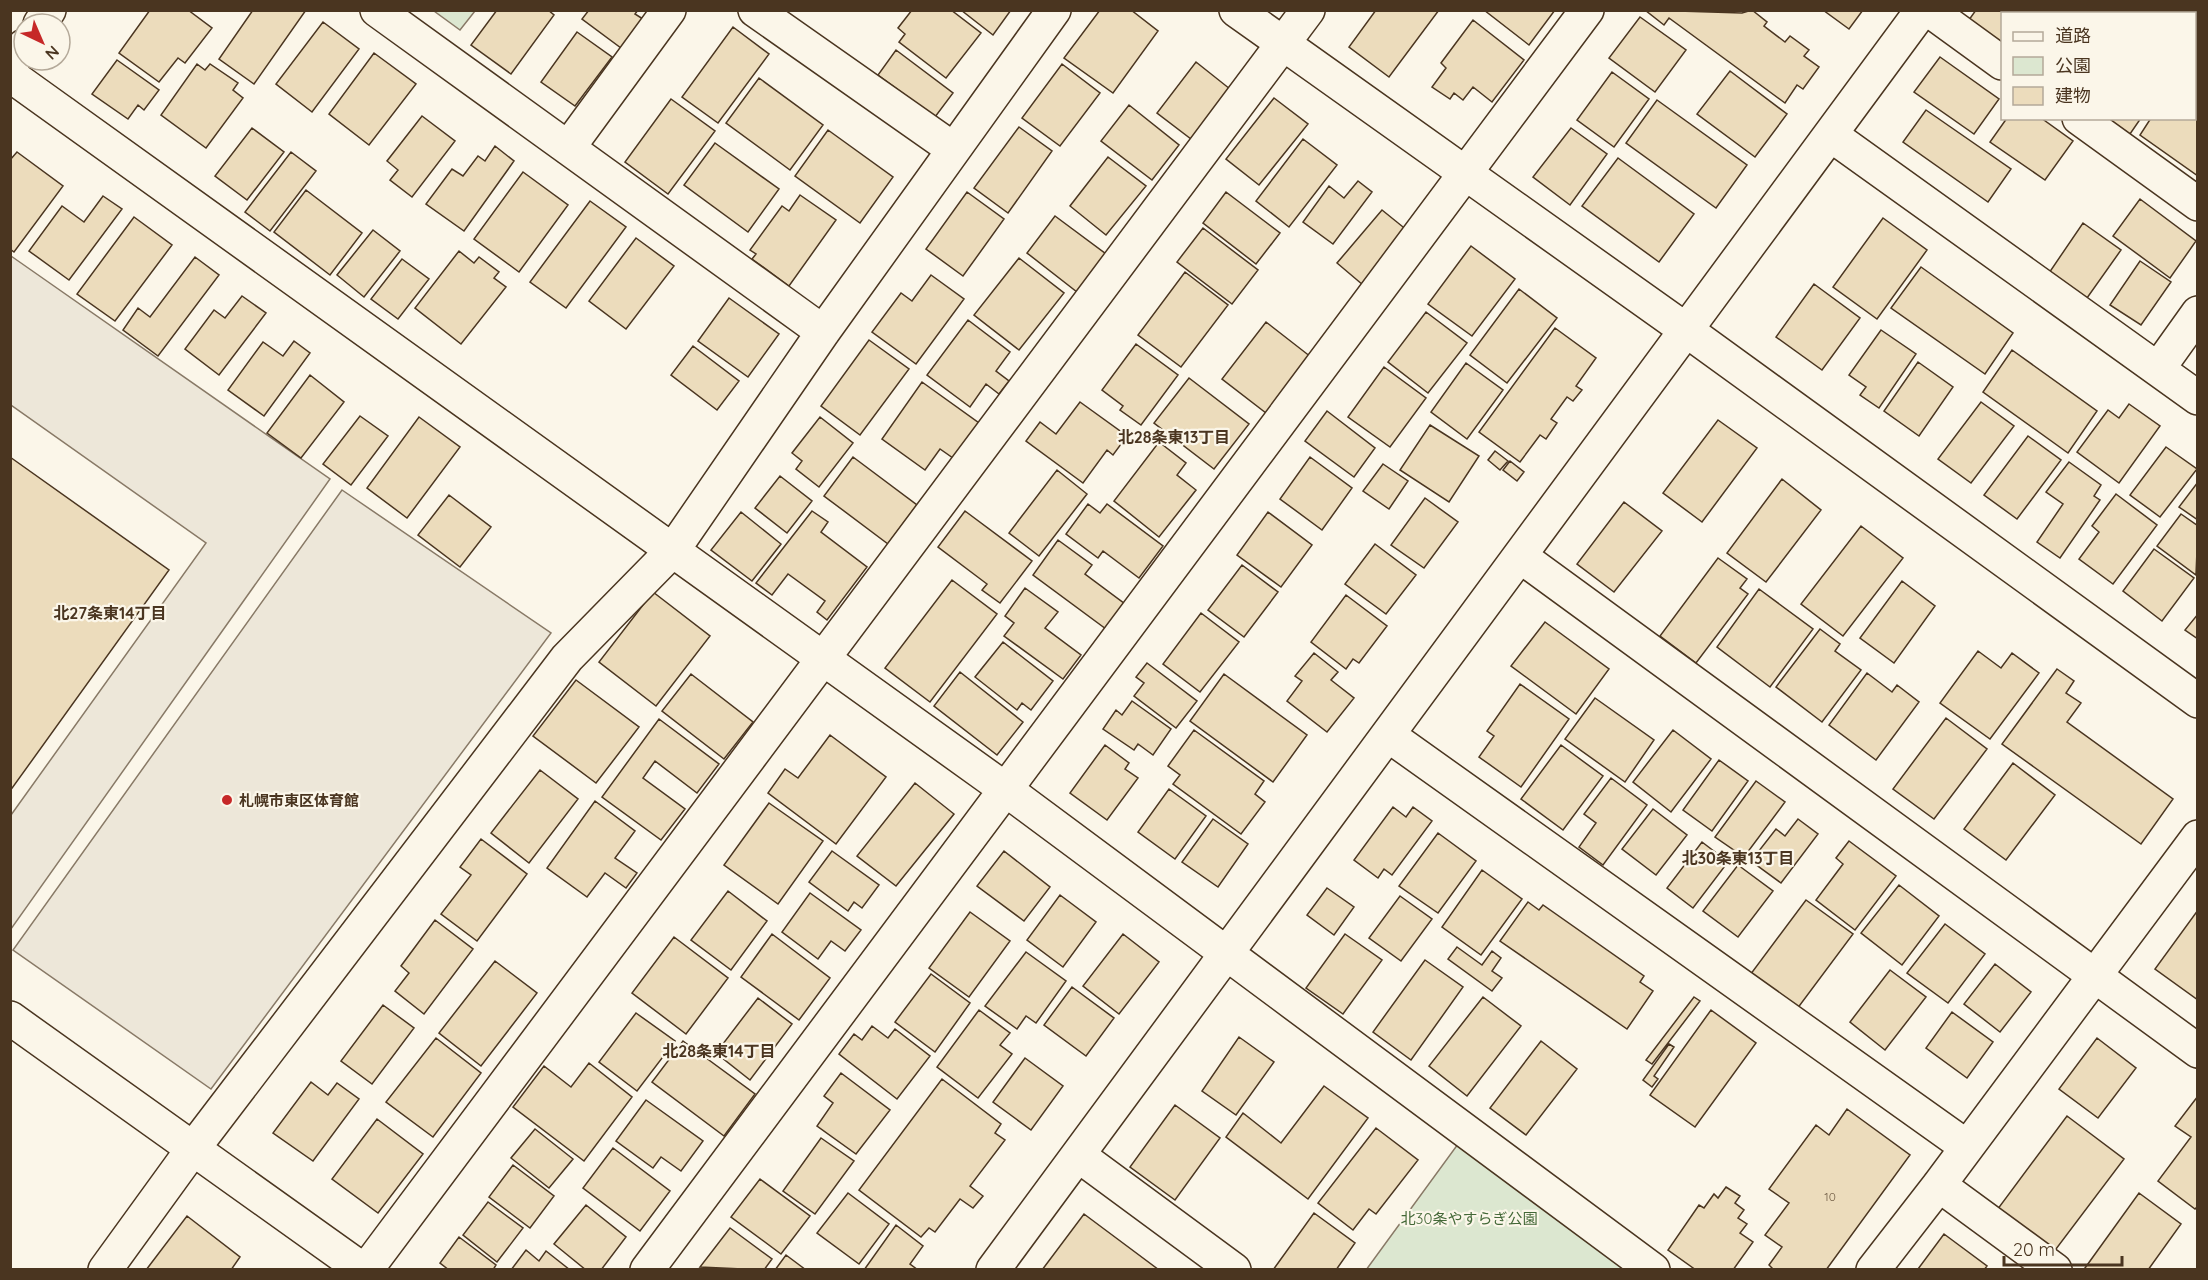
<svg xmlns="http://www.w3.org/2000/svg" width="2208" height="1280" font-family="Quicksand,'Noto Sans JP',sans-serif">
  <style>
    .green { fill: #dce7d0; stroke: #887966; stroke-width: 1.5 }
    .parking { fill: #ede7d9; stroke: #887966; stroke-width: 1.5 }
    .building { fill: #ecdcbc; stroke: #4a3520; stroke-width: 1.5 }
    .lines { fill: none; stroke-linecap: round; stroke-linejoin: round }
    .street-casing { stroke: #4a3520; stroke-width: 36 }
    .street { stroke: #fbf6e9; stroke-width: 33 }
    .poi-dot { fill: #c62828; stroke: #fbf6e9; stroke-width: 2 }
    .labels { text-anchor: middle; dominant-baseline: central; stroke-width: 4.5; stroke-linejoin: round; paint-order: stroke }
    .number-label { font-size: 12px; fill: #725f47 }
    .poi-label { font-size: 15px; font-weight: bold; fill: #4a3520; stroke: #fbf6e9; text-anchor: start }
    .park-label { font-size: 15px; fill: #436837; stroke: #fbf6e9 }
    .neighbourhood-label { font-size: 16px; font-weight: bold; fill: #4a3520; stroke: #fbf6e9 }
  </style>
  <rect width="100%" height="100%" fill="#fbf6e9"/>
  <path class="green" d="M434,11h41l-15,19z
    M1458,1144l170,126h-262z"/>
  <path class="parking" d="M11,256l319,223 -319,450v-114l195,-272 -195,-138z
    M342,490l209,143 -340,456 -198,-139z"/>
  <path class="building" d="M150,10h38l24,18 -27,35 -7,-5 -19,24 -40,-29z
    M253,10h53l-52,74 -35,-25z
    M497,10h51l6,5 -43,59 -40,-29z
    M589,10h49l-3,4 8,5 -22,29 -39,-29z
    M912,10h39l30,23 -35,45 -47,-36 6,-8 -7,-6z
    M961,10h50l-18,25z
    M1100,10h31l27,21 -45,62 -49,-35z
    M1376,10h63l-50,67 -40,-30z
    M1484,10h71l-26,35z
    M1645,10l97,3 10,-3 15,12 -3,4 21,16 5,-6 19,14 -5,6 15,11 -16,22 -6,-4 -12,18 -116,-85 -5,7z
    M1823,10h40l-14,19z
    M1976,10h41l4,4h-19v38l-36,-28z
    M2059,10h76l1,1 -2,3h-71z
    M1640,17l46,33 -31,42 -46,-34z
    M1473,20l51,40 -32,42 -19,-15 -10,13 -9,-7 -4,6 -18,-12 14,-19 -5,-5z
    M323,22l36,27 -47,63 -36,-28z
    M733,27l36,27 -51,69 -36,-26z
    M577,32l35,25 -37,49 -34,-24z
    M896,50l57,43 -18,24 -57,-42z
    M2198,52v56l-4,-2v-50z
    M374,53l42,31 -47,61 -40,-31z
    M1940,57l59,42 -25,35 -60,-42z
    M117,60l42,30 -15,20 -6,-5 -10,14 -36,-25z
    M1196,62l34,27 -39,50 -34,-26z
    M197,64l8,6 5,-6 28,19 -5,7 10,8 -37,50 -45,-33z
    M1062,64l38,29 -40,53 -38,-28z
    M1730,71l57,43 -32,43 -58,-43z
    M1612,72l37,27 -35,48 -37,-27z
    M759,78l64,47 -33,45 -64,-47z
    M1274,98l34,26 -49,61 -33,-26z
    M671,99l44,32 -47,63 -43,-32z
    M1657,100l90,65 -31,43 -90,-65z
    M1129,105l50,40 -27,35 -51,-39z
    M1926,110l85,59 -23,33 -85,-60z
    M422,116l33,25 -43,56 -22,-17 8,-10 -11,-9z
    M2194,116l4,2v58l-58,-41 11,-17h43z
    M2007,118h34l32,23 -28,39 -55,-38z
    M2107,118h34l-11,16z
    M1019,127l33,24 -44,62 -34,-25z
    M252,128l32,24 -37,48 -32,-24z
    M1571,128l36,26 -37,51 -37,-28z
    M828,130l65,47 -33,46 -65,-47z
    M1303,139l34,26 -48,62 -33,-26z
    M715,143l64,46 -31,43 -64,-47z
    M495,146l19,15 -50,70 -38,-27 26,-35 11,7 15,-20 7,5z
    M17,152l46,34 -49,66 -4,-3v-89z
    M291,152l25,19 -46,60 -25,-19z
    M1108,157l38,29 -40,49 -36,-29z
    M1618,158l76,56 -35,48 -77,-56z
    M523,172l45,33 -49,67 -45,-33z
    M1358,181l14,11 -39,52 -30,-22 26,-36 15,12z
    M306,190l56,43 -32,42 -56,-43z
    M967,192l37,27 -41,57 -37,-27z
    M1226,192l54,41 -24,31 -53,-41z
    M800,195l36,25 -47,66 -37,-27 4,-5 -6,-4 32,-44 7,5z
    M103,196l19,13 -53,71 -40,-29 33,-45 22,16z
    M2140,199l56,42 -26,37 -57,-42z
    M590,201l36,26 -60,81 -36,-26z
    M1382,210l26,21 -45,54 -26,-22z
    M1055,216l51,38 -29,38 -50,-39z
    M134,217l38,28 -57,76 -38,-27z
    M1883,218l44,32 -50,69 -44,-32z
    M2083,223l38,27 -34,48 -38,-25z
    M1203,228l55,42 -26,34 -55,-42z
    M373,230l27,21 -36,46 -27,-22z
    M636,238l38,28 -48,63 -37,-28z
    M1471,246l44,33 -43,57 -44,-32z
    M459,251l15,12 5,-6 20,15 -5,6 12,9 -45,57 -46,-36z
    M195,257l24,18 -61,81 -35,-26 15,-22 12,9z
    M1019,258l45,35 -45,57 -45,-35z
    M402,259l27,20 -31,40 -27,-20z
    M2140,261l31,21 -30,43 -31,-20z
    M1921,267l92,66 -28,41 -94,-66z
    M1185,272l43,33 -47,62 -43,-32z
    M931,275l33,24 -48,65 -44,-32 29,-39 11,8z
    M1814,284l46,34 -38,52 -46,-33z
    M1519,289l38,29 -50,65 -37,-28z
    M242,296l24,17 -47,62 -34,-26 29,-39 11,8z
    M729,298l50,36 -31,43 -50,-36z
    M1426,312l41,31 -39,50 -40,-31z
    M968,320l42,32 -14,19 13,10 -10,13 -13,-10 -16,23 -43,-32z
    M1266,322l45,35 -45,56 -44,-34z
    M1555,328l41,30 -20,28 6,4 -9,11 -6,-4 -16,22 6,4 -11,16 -6,-4 -20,27 -41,-30z
    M1881,330l35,24 -37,54 -19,-13 6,-8 -17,-12z
    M869,340l40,29 -49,66 -39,-29z
    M294,341l16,12 -46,63 -36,-26 35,-48 20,14z
    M1136,344l42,31 -37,50 -21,-15 3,-4 -21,-16z
    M693,346l46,35 -22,29 -46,-35z
    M2012,350l85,61 -29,42 -85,-61z
    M1918,362l35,25 -34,49 -35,-25z
    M1466,363l37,27 -36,49 -36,-27z
    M1384,367l42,31 -36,49 -42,-30z
    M310,375l34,27 -43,56 -34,-25z
    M1189,378l60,46 -35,45 -60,-46z
    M922,382l57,41 -26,35 -13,-9 -15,21 -43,-31z
    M1080,402l47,34 -14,19 -6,-5 -24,33 -57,-42 14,-19 16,12z
    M1981,402l33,24 -43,57 -33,-24z
    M2129,404l31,22 -41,57 -42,-31 31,-42 11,8z
    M1327,411l48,37 -21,29 -49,-36z
    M360,416l28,20 -37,49 -28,-21z
    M419,417l41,30 -53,71 -40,-30z
    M820,417l33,26 -34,44 -23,-18 6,-8 -10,-8z
    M1718,420l39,28 -55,74 -39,-29z
    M1430,425l49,31 -30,46 -49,-32z
    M2028,436l33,24 -44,59 -33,-24z
    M1159,442l27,21 -9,12 19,15 -37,47 -45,-36z
    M2166,447l31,22 -37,48 -30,-22z
    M1495,451l13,10 -8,9 -12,-10z
    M10,457l159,113 -159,221z
    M853,457l64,48 -29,39 -64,-48z
    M1310,457l42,31 -30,42 -42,-31z
    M1510,461l14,11 -7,9 -14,-11z
    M2069,462l32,23 -7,11 6,4 -40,58 -23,-16 26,-38 -17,-12z
    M1383,464l25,17 -19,28 -26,-18z
    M1057,470l30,24 -48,62 -30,-23z
    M780,476l32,25 -25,32 -32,-25z
    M1782,479l39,31 -55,72 -39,-29z
    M2198,482v38l-19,-13z
    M2116,494l41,31 -44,59 -34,-25 20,-27 -7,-6z
    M449,495l42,32 -31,40 -42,-32z
    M1425,498l33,24 -34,46 -33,-23z
    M1624,502l38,29 -48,61 -37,-28z
    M1088,504l12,9 7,-9 56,42 -24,32 -36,-27 -5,7 -32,-24z
    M812,511l16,11 -7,10 46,35 -40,53 -10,-8 8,-11 -37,-27 -16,21 -16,-12z
    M965,511l67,50 -32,42 -18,-13 5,-6 -49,-37z
    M741,512l40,32 -29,37 -41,-31z
    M1268,512l44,33 -31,42 -44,-32z
    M2181,514l17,12 -2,49 -39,-29z
    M1861,526l42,32 -60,78 -42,-32z
    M1058,540l34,25 -7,9 40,30 -19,25 -73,-54z
    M1375,544l41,31 -30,39 -41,-30z
    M2154,549l40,29 -32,43 -39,-30z
    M1718,558l29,21 -7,9 8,6 -52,69 -36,-27z
    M1242,565l36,27 -34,45 -36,-27z
    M952,580l45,34 -67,88 -45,-34z
    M1902,581l33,25 -41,57 -34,-25z
    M1025,588l33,24 -13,16 36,27 -18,24 -59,-43 10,-13 -9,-7z
    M1759,589l54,40 -43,58 -53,-40z
    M653,592l57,44 -54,70 -57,-44z
    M1346,595l41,31 -28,37 -6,-4 -7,10 -35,-27z
    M1201,613l38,29 -39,50 -37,-28z
    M2198,614v25l-13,-9z
    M1545,622l64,47 -33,45 -65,-48z
    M1820,629l20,15 -5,7 26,19 -39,52 -46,-35z
    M1003,642l50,39 -22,29 -9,-7 -5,7 -42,-33z
    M1978,651l23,17 11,-15 27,20 -49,66 -50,-36z
    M1314,653l24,19 -7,8 23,18 -27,34 -40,-31 15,-20 -7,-5z
    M1147,663l50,38 -21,27 -42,-32 10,-13 -8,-6z
    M2057,669l17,12 -8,12 15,10 -14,19 106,77 -32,45 -139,-100z
    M960,672l63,50 -26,33 -63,-49z
    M1867,673l25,19 5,-7 22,17 -43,58 -47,-35z
    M691,674l62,48 -29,37 -62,-48z
    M1224,674l83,61 -34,47 -83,-61z
    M576,680l63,47 -43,56 -63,-47z
    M1520,684l49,35 -48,68 -42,-30 15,-21 -7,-5z
    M1595,698l59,42 -29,42 -60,-43z
    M1132,701l39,28 -18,26 -15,-11 -4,6 -31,-21 13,-19 6,5z
    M1946,718l41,31 -53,70 -41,-30z
    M659,719l60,45 -22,29 -42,-32 -12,17 42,31 -24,31 -59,-43z
    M1194,730l70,51 -9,13 10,8 -24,32 -68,-50 7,-9 -12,-9z
    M1673,730l38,29 -40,53 -38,-30z
    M830,735l56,42 -50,67 -68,-51 17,-24 13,9z
    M1105,745l24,18 -4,6 13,9 -31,42 -37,-27z
    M1561,745l42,31 -40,54 -42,-31z
    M1719,760l29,21 -36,50 -29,-21z
    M2013,763l42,32 -49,65 -42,-31z
    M540,770l38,29 -49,64 -38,-30z
    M1611,778l36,27 -44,60 -24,-18 17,-24 -12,-9z
    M1756,781l29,21 -41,55 -29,-20z
    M915,783l39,31 -58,72 -39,-30z
    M1169,789l37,27 -31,43 -37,-27z
    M595,801l40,30 -20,27 22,15 -11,15 -21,-15 -18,24 -40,-29z
    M769,803l54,38 -45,63 -54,-39z
    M1393,807l13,10 7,-10 19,14 -40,54 -8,-6 -6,9 -24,-18z
    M1653,809l34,26 -31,40 -34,-26z
    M1213,819l35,25 -30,43 -36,-25z
    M1798,819l20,15 -37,49 -30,-22 25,-32 9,7z
    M1438,833l38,28 -38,52 -39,-27z
    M481,839l46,35 -50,67 -36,-27 30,-39 -11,-8z
    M1849,841l47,35 -41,54 -39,-30 27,-36 -7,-6z
    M1702,842l26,20 -35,46 -26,-20z
    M832,851l47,34 -17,23 -8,-6 -6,9 -39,-29z
    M1004,851l46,36 -26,34 -47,-35z
    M1738,865l35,26 -35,46 -35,-26z
    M1482,870l40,29 -41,56 -39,-28z
    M1899,885l40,31 -37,49 -41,-32z
    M1327,888l27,19 -20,28 -27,-20z
    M728,891l39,30 -36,49 -40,-30z
    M810,893l51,37 -16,21 -14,-10 -13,18 -36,-27z
    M1060,895l36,27 -33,45 -36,-27z
    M1400,896l32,23 -31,42 -32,-23z
    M1806,900l47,34 -56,75 -47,-34z
    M1528,902l11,8 4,-5 101,71 -4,6 13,9 -26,38 -127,-88z
    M2198,910v90l-43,-31z
    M970,912l40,29 -41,56 -40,-29z
    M435,920l38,29 -49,65 -29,-23 14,-18 -8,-7z
    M1945,924l40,30 -37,49 -41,-30z
    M772,934l58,44 -31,42 -58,-43z
    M1123,934l36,28 -40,52 -36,-28z
    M1345,934l37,26 -39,54 -37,-26z
    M674,937l54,41 -42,56 -54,-41z
    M1457,947l25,18 10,-14 9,7 -9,13 10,7 -10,13 -44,-32z
    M1026,952l40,29 -30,42 -10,-7 -9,13 -32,-23z
    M1425,960l38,27 -52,73 -38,-28z
    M495,961l42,32 -56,73 -42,-33z
    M1995,964l36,28 -31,40 -36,-28z
    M1890,970l36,27 -41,53 -35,-28z
    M931,974l39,29 -35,49 -40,-30z
    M1072,987l42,31 -28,38 -42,-31z
    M1483,997l38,29 -54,70 -38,-30z
    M1694,997l6,4 -48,63 -6,-4z
    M758,998l34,26 -42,56 -34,-27z
    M383,1005l31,23 -42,56 -31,-23z
    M979,1010l31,23 -10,12 12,9 -34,44 -41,-31z
    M1711,1010l45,33 -61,84 -45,-32z
    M1952,1012l41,30 -26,36 -41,-30z
    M636,1013l39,28 -38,50 -38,-29z
    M872,1026l16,12 7,-9 35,27 -33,43 -58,-45 15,-20 8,6z
    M1239,1037l35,25 -38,53 -34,-24z
    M436,1038l45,35 -48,64 -47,-35z
    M2097,1038l39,30 -38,50 -39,-29z
    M683,1041l72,53 -31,42 -72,-54z
    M1541,1041l36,28 -51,66 -36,-27z
    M1669,1044l5,3 -20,29 4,3 -6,8 -9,-7z
    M1025,1058l38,28 -32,44 -38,-28z
    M589,1063l43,34 -48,64 -71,-54 31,-41 27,21z
    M841,1073l49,37 -34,44 -39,-28 16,-23 -9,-7z
    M942,1079l59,45 -6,9 10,7 -35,46 13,10 -10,12 -13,-9 -25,33 -6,-4 -8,9 -62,-47z
    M311,1082l17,13 9,-12 22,16 -46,62 -40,-28z
    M1324,1086l44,32 -60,81 -82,-62 17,-24 38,30z
    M2198,1096v110l-3,3 -37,-28 33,-44 -16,-11z
    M646,1100l57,41 -22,30 -20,-14 -8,11 -37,-27z
    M1175,1105l45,33 -45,62 -45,-33z
    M1847,1109l63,46 -84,115h-52l-5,-5 13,-18 -17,-12 24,-32 -20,-14 47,-64 13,10z
    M2067,1116l57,43 -71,94 -56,-43z
    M377,1119l46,35 -45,59 -46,-34z
    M1376,1128l42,32 -42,54 -7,-5 -16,21 -35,-27z
    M535,1129l38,30 -24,29 -38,-30z
    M821,1138l33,23 -39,53 -32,-23z
    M613,1148l57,43 -30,40 -57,-43z
    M513,1165l41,31 -24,32 -41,-31z
    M760,1179l50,37 -29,38 -50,-37z
    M1726,1187l14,9 -5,7 9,7 -6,8 9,6 -7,9 13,9 -20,28h-37l-28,-20 31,-45 5,3 10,-14 4,4z
    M848,1193l41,31 -30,40 -42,-31z
    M2139,1193l42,31 -33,46h-61l-2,-2z
    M488,1202l35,26 -26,34 -34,-27z
    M586,1205l40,32 -25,33h-15l-32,-26z
    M1314,1213l41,30 -19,27h-63z
    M1084,1214l75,56h-117z
    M187,1216l53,41 -9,13h-85z
    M896,1225l27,21 -13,18 8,6h-54z
    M730,1228l42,31 -8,11 -64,-3z
    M1944,1234l43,32 -3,4 -66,-1z
    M459,1237l37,28 -3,5h-44l-9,-7z
    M526,1250l13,11 7,-10 24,19h-59z
    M786,1255l20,15h-31z"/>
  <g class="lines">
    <defs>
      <path id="street" d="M377,10l446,322
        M755,10l198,139
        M1236,10l457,325 505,366
        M1929,10l73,53
        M40,24l9,-14
        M10,64l14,-18
        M10,75l995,714 648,481
        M2079,118l119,86
        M1831,135l367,263
        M568,148l101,-138
        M2158,369l40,-56
        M1520,556l678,495
        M1388,735l579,412
        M10,1018l353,252
        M1078,1155l156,115
        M1939,1185l116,85
        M105,1270l87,-120 375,-492 106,-108 150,-218 231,-322
        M366,1270l942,-1260
        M647,1270l940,-1260
        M993,1270l929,-1260
        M1873,1270l66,-85 259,-348"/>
    </defs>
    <use href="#street" class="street-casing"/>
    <use href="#street" class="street"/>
  </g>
  <circle class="poi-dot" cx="227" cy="800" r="6"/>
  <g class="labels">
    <g class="number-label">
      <text x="1830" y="1196">10</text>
    </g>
    <g class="poi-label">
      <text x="239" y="800">札幌市東区体育館</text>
    </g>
    <g class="park-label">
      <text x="1469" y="1218">北30条やすらぎ公園</text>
    </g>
    <g class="neighbourhood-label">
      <text x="1174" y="437">北28条東13丁目</text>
      <text x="110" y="613">北27条東14丁目</text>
      <text x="1738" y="858">北30条東13丁目</text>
      <text x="719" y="1051">北28条東14丁目</text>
    </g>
  </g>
  <rect width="2208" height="1280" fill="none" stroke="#4a3520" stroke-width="24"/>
  <rect x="2001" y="12" width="195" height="108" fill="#fbf6e9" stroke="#b4a999" stroke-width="1.5"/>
  <rect x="2013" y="32" width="30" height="9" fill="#fbf6e9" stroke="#b4a999" stroke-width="1.5"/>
  <text x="2055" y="42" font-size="18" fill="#4a3520">道路</text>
  <rect x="2013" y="57" width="30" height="18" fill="#dce7d0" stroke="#b4a999" stroke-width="1.5"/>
  <text x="2055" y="72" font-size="18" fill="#4a3520">公園</text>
  <rect x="2013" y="87" width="30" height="18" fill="#ecdcbc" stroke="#b4a999" stroke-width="1.5"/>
  <text x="2055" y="102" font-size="18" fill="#4a3520">建物</text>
  <g transform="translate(42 42) rotate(136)"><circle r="28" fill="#fbf6e9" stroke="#b4a999" stroke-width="1.5"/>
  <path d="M0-4.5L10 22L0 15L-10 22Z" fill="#c62828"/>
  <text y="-9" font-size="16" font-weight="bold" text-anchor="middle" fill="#4a3520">N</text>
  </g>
  <path d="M2004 1256v9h118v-9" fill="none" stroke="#4a3520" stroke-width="3"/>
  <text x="2013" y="1256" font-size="18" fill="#4a3520" stroke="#fbf6e9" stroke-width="4.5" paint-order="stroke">20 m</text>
</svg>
